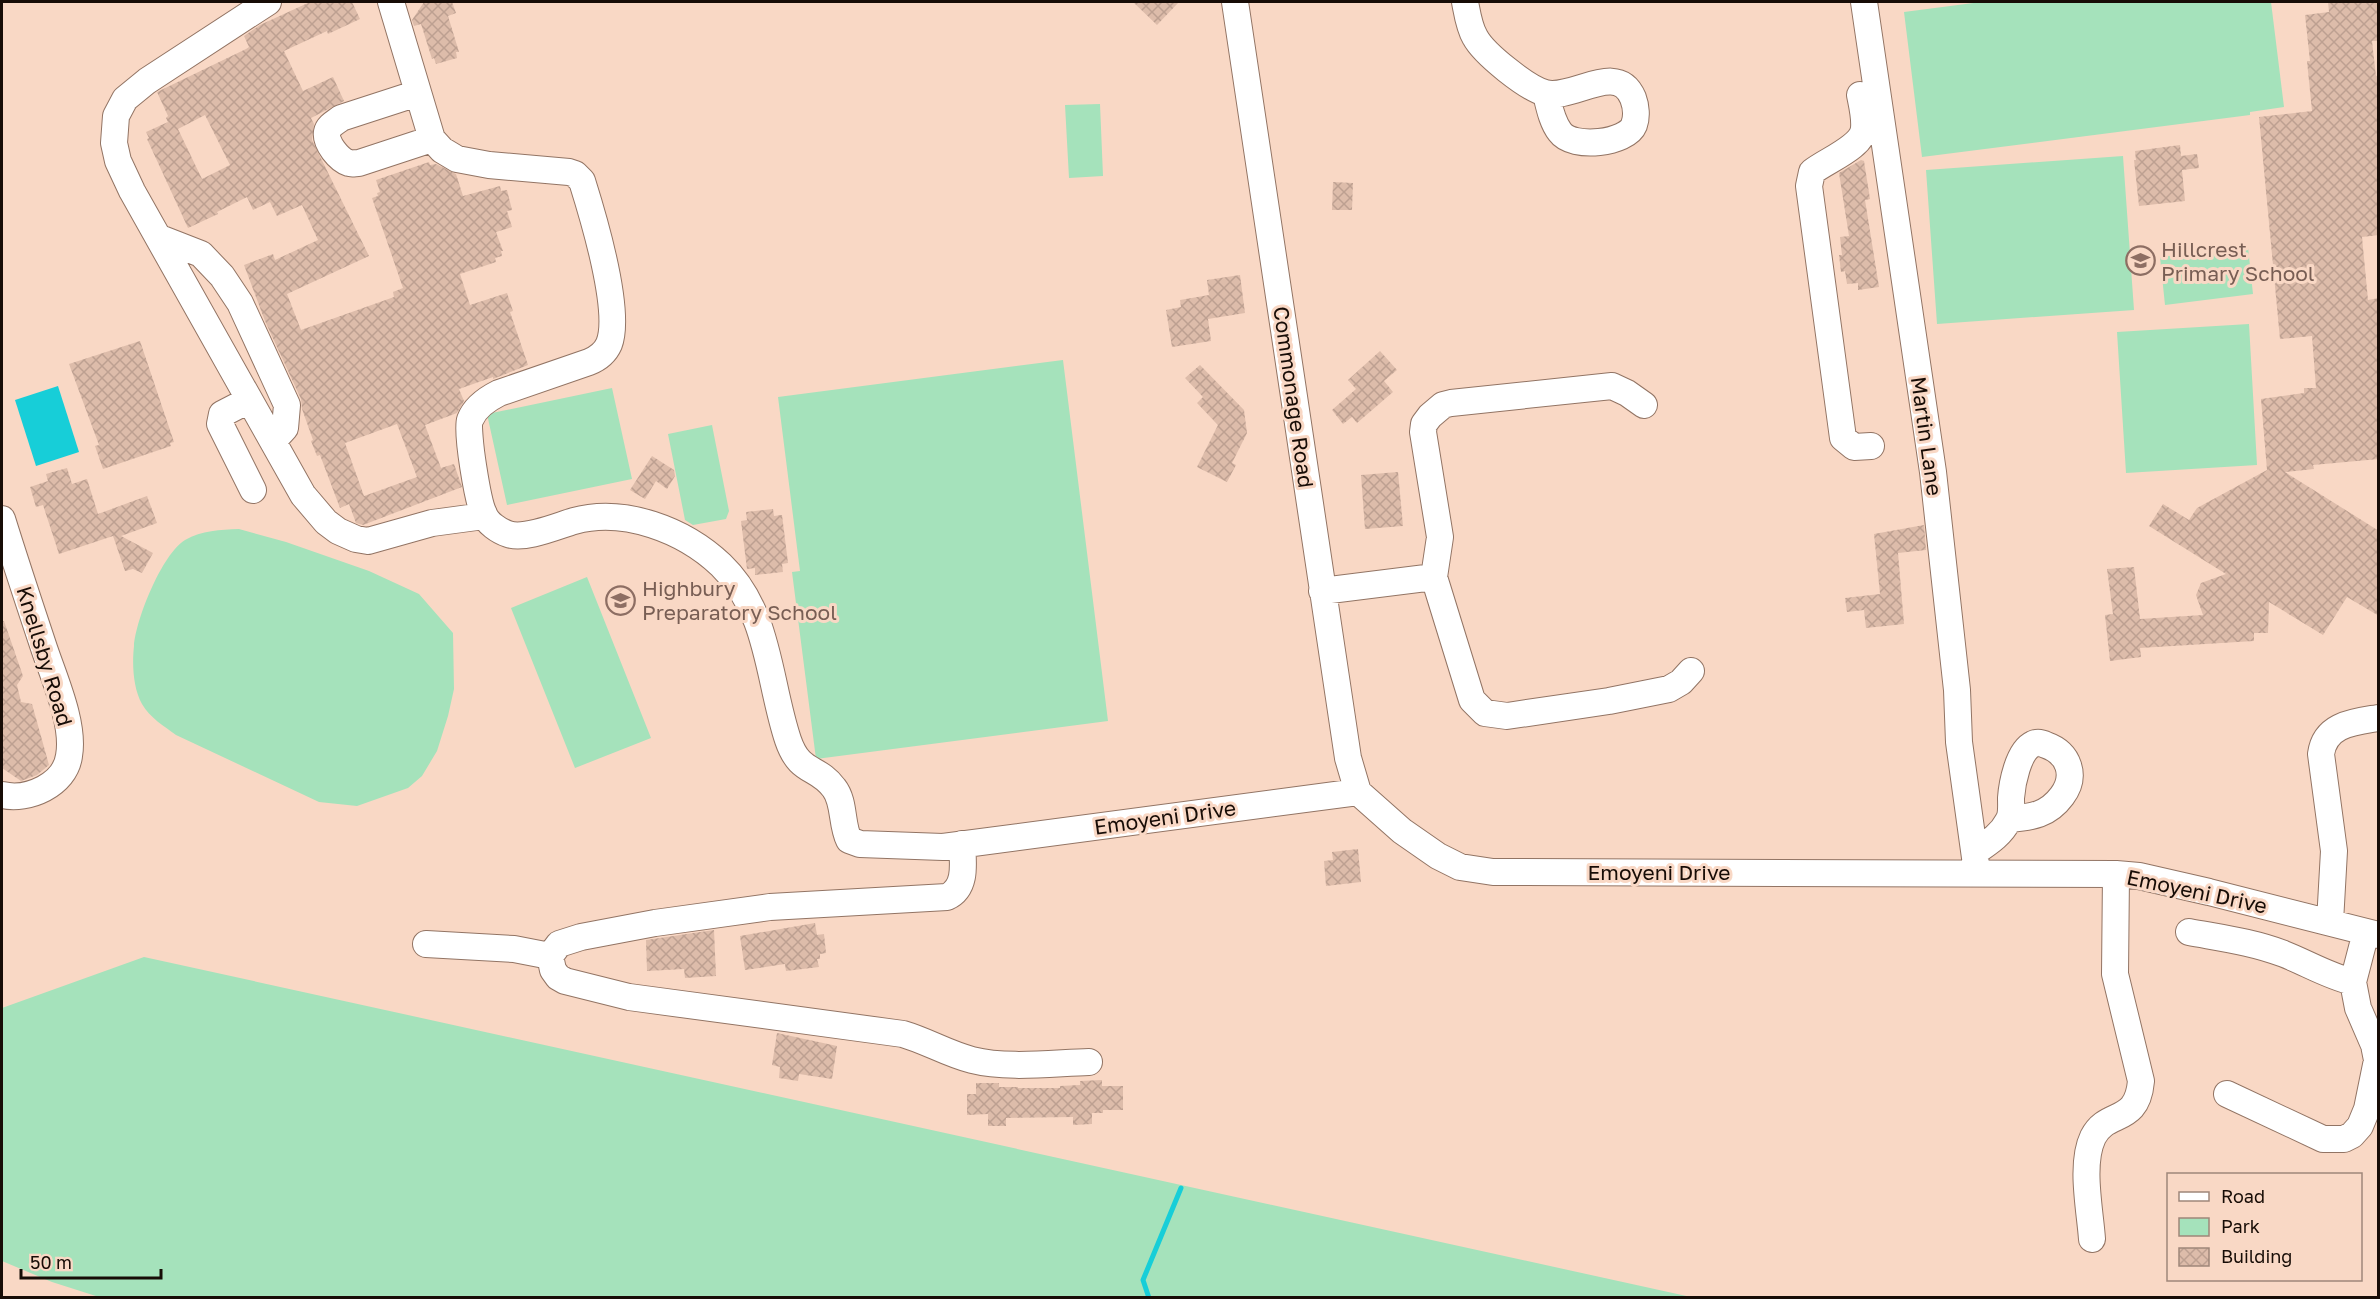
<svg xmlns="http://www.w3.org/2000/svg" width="2380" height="1299" font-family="'Golos Text',sans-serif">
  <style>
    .green { fill: #a5e2bb }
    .water { fill: #17ced8 }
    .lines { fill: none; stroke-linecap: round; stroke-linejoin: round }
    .stream { stroke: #17ced8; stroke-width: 5 }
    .building { fill: url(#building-cross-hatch); fill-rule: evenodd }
    .minor-casing { stroke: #927464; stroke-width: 28 }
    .minor { stroke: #fff; stroke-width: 26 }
    .labels { text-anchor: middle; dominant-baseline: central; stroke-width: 6; stroke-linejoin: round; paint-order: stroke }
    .education-label { font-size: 21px; fill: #785e54; stroke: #f9d8c5; text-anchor: start }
    .street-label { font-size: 21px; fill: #170c06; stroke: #f9d8c5 }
  </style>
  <defs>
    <pattern id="building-cross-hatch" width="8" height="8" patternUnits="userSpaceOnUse" patternTransform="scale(1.5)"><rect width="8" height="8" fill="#ddbcaa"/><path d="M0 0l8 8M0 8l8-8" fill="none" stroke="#bda091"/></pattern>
  </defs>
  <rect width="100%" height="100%" fill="#f9d8c5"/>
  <path class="green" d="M1981,2h290l13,105 -34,5v3l-328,42 -18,-145z
    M1100,104l3,72 -34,2 -4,-73z
    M2123,156l11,154 -197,14 -11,-154z
    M2248,247l5,47 -88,11 -5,-48z
    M2249,324l8,141 -131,8 -9,-141z
    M1063,360l45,361 -292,38 -24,-187 8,-1 -22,-174z
    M612,388l20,91 -125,26 -20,-91z
    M712,425l17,86 -3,8 -33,6 -8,-5 -17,-86z
    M239,529l47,13 83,29 50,23 34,39 1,56 -6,27 -11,35 -15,25 -14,12 -51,18 -38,-4 -143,-67c-12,-9 -26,-17 -34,-31 -9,-16 -10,-40 -8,-58 2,-27 28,-92 51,-106 17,-10 35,-10 54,-11z
    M587,577l64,161 -76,30 -64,-160z
    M144,957l1547,340h-1592l-47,-15 -50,-21v-253z"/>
  <path class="water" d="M58,386l21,66 -43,14 -21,-66z"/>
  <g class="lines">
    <path class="stream" d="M1149,1298l-6,-18 38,-92"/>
  </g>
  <path class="building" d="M310,2h42l8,17 -32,15 -1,-3 -43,20 19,40 30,-14 11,24 -33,17 3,6 -2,16 57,116 -82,38 14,36 93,-33 -1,-5 10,-4 -31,-90 6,-2 -1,-3 3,-1 -4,-12 53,-18 1,3 6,-1 20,10 7,22 37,-10 1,5 6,-1 5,20 -5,1 5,16 -16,5 7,19h-2l1,5 -7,2 1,4 -36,12 10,31 37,-12 6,18 -3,1 18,53 -35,14v-2l-34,12 5,12 -7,12 -32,12 16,43 13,-4 8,23 -99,38 -7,-2 -7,-19 -9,4 -20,-53 -3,1 -6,-15 2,-1 -11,-31 -1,-10 -36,-78 -21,-56 29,-11 2,6 43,-20 -16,-35 -25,11 -7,-14 -17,8 -6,-13 -30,15 1,2 -30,14 -41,-89 2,-1 -3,-6 22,-10 -2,-4 2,-2 -11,-24 89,-43 3,-2 -5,-11 16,-11zM205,115l25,50 -28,14 -24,-50zM397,424l20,53 -53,19 -19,-53z
    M424,2h28l4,11 -8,3 11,36h-3l1,6 -21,6 -2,-6 -2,1 -11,-35 -7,2 -2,-6z
    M1133,2h46l-22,23z
    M2328,2h51v39h-7l4,35 3,-1v160l-17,2 6,63 11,-2v161l-66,6 1,4 -29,3 94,59v85l-32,-19 -24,38 -54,-33 -1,31h-14v8l-114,7 1,9 -31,4 -5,-46 8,-1 -6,-45 27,-2 6,52 63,-4 -7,-20 5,-12 25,-9 -77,-48 14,-22 26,16 8,-12 70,-38 -6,-71 43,-6v-5h12l-4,-52 -32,3 -21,-222 53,-6 -5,-50h3l-5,-46 24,-3z
    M2180,145l1,11 16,-2 2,14 -17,2 3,31 -46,5 -5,-46h2l-1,-9z
    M1861,160l3,1 6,38 -5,1 14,87 -21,3v-7l-11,1 -2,-13 -4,1 -2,-17h3l-2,-18 9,-1 -10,-63z
    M1333,182l20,1 -1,27h-20z
    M1240,275l5,38 -37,6 3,22 -39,6 -6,-37 15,-3 -1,-7 29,-5 -2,-15z
    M140,341l34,101 -4,1 1,3 -68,23 -8,-23 4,-1 -30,-81z
    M1380,351l17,19 -13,11 9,11 -36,31 -5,-6 -9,7 -11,-14 24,-21 -8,-9z
    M1200,365l44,45 3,23 -15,30 4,2 -9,17 -30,-15 21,-42 -21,-22 6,-6 -18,-19z
    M652,456l22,14 1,6 -8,13 -11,-8 -11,18 -15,-9z
    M67,468l5,16 15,-5 11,35 49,-18 10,27 -36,13 32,17 -11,20 -9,-4 -8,2 -12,-35 -54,18 -16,-49 -7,2 -6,-20 18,-6 -2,-7z
    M1398,472l5,54 -38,3 -4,-54z
    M773,509l1,7 8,-1 6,48 -6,1 1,8 -28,3v-7l-8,1 -6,-48 6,-1 -1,-8z
    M1924,525l2,25 -28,3 6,71 -38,4 -2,-18 -17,2 -2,-14 35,-4 -6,-60z
    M2,621h2l19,55 -6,9 4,17 11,2 17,61 -12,10 -16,6 -19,-13z
    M1358,849l3,33 -35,4 -2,-25 9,-1 -1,-8z
    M815,923l2,12 7,-1 2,19 -6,1v5h-3l2,8 -33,4 -1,-7 -40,6 -5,-34z
    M714,930l2,46 -31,2 -1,-9 -37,2 -1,-31z
    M777,1033l60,13 -5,33 -33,-5 -1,7 -19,-3 1,-11 -8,-2z
    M1102,1080v6h21v24h-20v3h-11v11l-19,1v-8l-67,1v8h-18v-12l-21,1v-21h9v-11h23v4h19v1h42v-2l20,-1v-4z"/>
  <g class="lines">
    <defs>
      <path id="minor" d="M268,2l-121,79 -22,18 -9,17 -2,27 4,18 14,30 171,304 23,27 12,9 18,8 12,2 64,-18 52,-7
        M391,2l41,137 10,11 15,9 32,6 80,7 6,2 7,7c11,35 40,130 27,163 -4,9 -10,14 -20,18l-90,31c-12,6 -24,14 -29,27 -4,11 8,83 14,94 3,9 15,17 24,20 17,6 49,-8 66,-13 50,-14 110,9 147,44 49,47 47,115 67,175 12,35 29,25 46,48 11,14 7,36 15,52l11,4 83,3 415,-55
        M1235,2l113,756 10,34 44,39 36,25 22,11 33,5 623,2 23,2 70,16 169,43
        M1465,2c2,10 4,25 10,35 9,17 52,51 70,56 27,8 72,-33 88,5 3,8 4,19 1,27 -7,18 -61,25 -74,7 -8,-10 -11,-26 -14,-38
        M1864,2l69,470 24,218 2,52 18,130
        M418,93l-77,25c-5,4 -13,8 -14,14 -2,11 12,28 22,31 3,1 6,0 10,0l73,-24
        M1860,95c2,10 5,22 4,33 -1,19 -37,32 -52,44l-3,14 34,252 11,9 17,-1
        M160,238l41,16 21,22 18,27 47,102 -2,23 -11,12
        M249,400l-27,14 -2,10 33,66
        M2,519c13,42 27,84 41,126 10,31 32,78 26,111 -4,29 -41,45 -67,39
        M1434,577l38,123 13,13 22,3 102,-15 60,-12 12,-7 10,-11
        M1322,591l112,-14 6,-40 -17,-105 1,-8 6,-8 13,-11 8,-2 161,-17 15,7 17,12
        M962,844c1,19 5,44 -15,53l-177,10 -115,16 -74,14 -22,7 -9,12 3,14 5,7 7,4 64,16 274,37c24,7 45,20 69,26 35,9 81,3 117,2
        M1975,852c13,-9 26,-17 33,-31 4,-6 3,-16 3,-23 1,-14 7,-47 22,-54 4,-2 9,-1 13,1 23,8 31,31 16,51 -14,19 -30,21 -52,23
        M2330,922l4,-71 -13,-97c4,-30 33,-32 57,-36
        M2189,932c32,6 64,10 95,22 23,9 44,22 69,28
        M426,944l88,5 36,7
        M2227,1094l96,45h21l8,-4 8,-9 7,-17 10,-49 -3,-15 -16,-37 -5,-26 13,-50
        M2092,1239c-2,-29 -12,-75 1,-102 14,-28 44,-11 48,-56l-26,-107 1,-100"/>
    </defs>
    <use href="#minor" class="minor-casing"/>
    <use href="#minor" class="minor"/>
  </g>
  <defs>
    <symbol id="school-ring" viewBox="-11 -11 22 22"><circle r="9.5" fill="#f9d8c5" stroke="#8d6e63" stroke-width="1.5"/><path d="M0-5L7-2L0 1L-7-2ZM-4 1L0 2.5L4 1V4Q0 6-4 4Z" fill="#8d6e63"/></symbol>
  </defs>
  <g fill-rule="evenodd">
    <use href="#school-ring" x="2124" y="244" width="33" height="33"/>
    <use href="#school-ring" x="604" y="584" width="33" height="33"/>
  </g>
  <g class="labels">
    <g class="education-label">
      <text x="2161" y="249">Hillcrest<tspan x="2161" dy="24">Primary School</tspan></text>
      <text x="642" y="588">Highbury<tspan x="642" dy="24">Preparatory School</tspan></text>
    </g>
    <g class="street-label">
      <text transform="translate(1294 397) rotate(82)">Commonage Road</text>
      <text transform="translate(1927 436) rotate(82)">Martin Lane</text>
      <text transform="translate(45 656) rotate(73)">Knellsby Road</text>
      <text transform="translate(1165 817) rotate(-8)">Emoyeni Drive</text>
      <text x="1659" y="872">Emoyeni Drive</text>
      <text transform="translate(2197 891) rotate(12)">Emoyeni Drive</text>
    </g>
  </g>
  <rect width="2380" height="1299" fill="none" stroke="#170c06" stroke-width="6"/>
  <rect x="2167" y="1173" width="195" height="108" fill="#f9d8c5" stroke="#9f8679" stroke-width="1.5"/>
  <rect x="2179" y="1192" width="30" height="9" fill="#ffffff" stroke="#9f8679" stroke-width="1.5"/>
  <text x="2221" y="1203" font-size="18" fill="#170c06">Road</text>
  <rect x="2179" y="1218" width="30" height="18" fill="#a5e2bb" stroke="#9f8679" stroke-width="1.5"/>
  <text x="2221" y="1233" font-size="18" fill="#170c06">Park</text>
  <rect x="2179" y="1248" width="30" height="18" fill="url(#building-cross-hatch)" stroke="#9f8679" stroke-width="1.5"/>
  <text x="2221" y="1263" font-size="18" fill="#170c06">Building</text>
  <path d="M21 1269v9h140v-9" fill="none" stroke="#170c06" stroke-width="3"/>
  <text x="30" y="1269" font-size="18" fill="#170c06" stroke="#f9d8c5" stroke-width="4.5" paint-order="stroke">50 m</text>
</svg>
